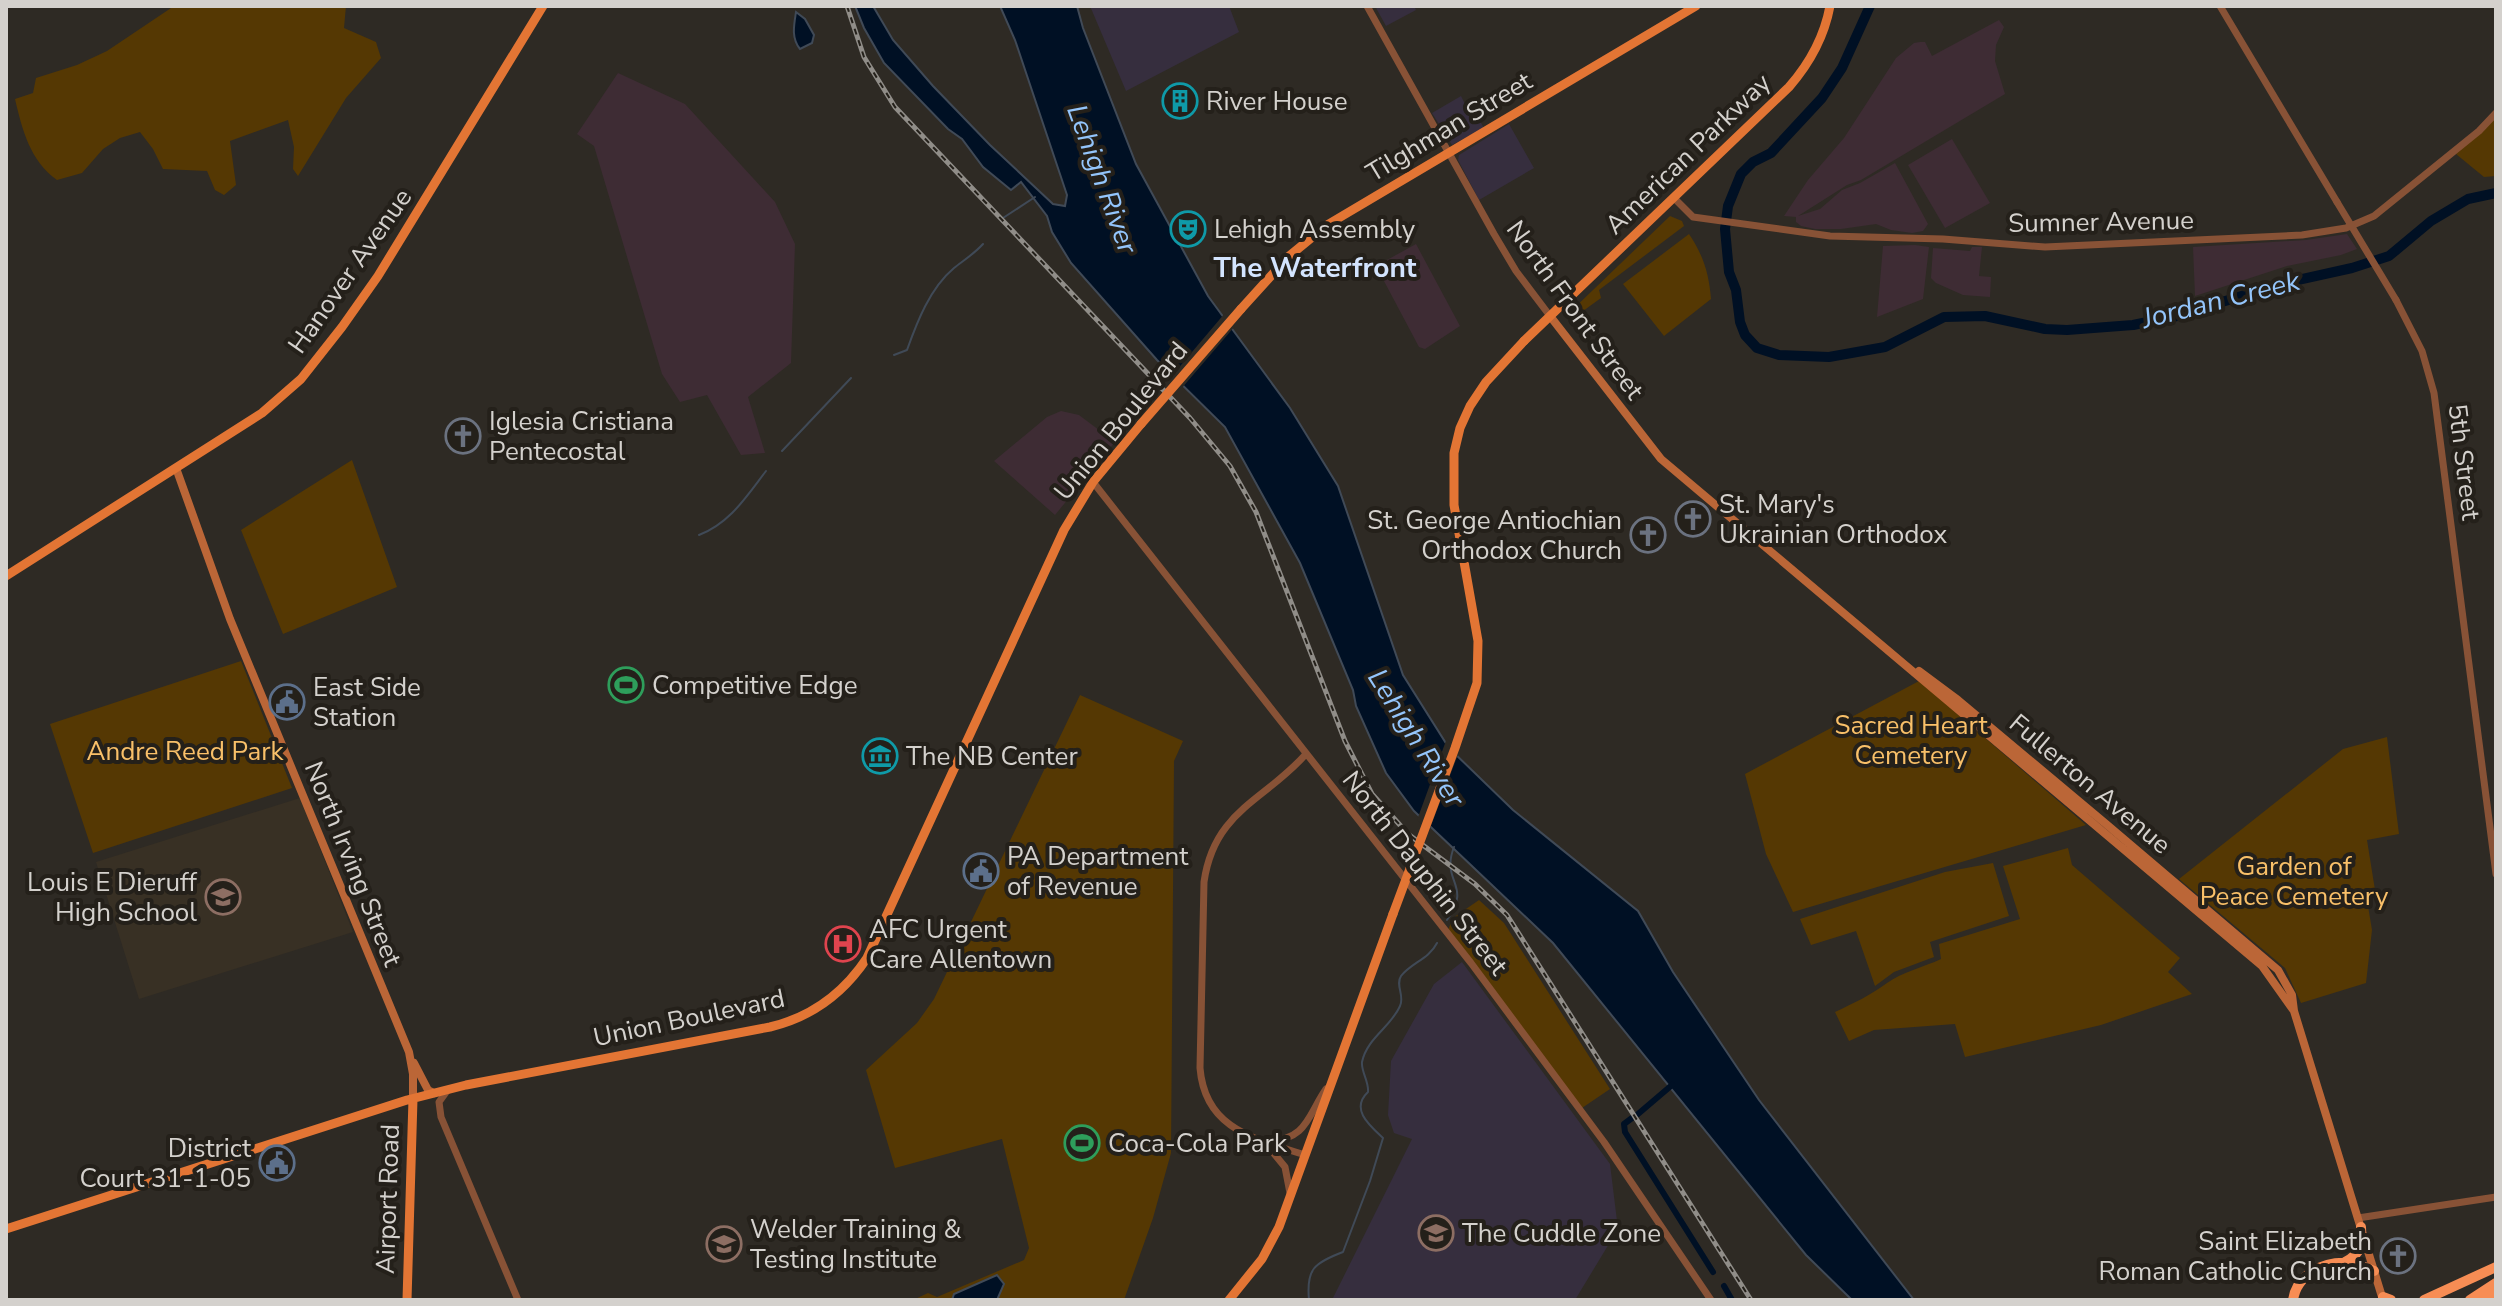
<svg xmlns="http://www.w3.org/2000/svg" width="2502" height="1306" font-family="'Nunito Sans',sans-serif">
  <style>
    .commercial { fill: #362e3e }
    .industrial { fill: #3e2c34 }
    .built { fill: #383024 }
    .green { fill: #553803 }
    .water { fill: #001024; stroke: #404a57; stroke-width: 2 }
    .pier { fill: #2e2a24 }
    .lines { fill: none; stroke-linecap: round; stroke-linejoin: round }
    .stream { stroke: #404a57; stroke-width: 2 }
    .canal { stroke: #001024; stroke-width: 6 }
    .river { stroke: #001024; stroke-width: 10 }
    .tertiary { stroke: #885236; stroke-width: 7 }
    .secondary { stroke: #bb6637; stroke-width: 8 }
    .primary { stroke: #e37534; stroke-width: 9 }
    .motorway { stroke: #f78d54; stroke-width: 10 }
    .rail-casing { stroke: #908d88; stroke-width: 5 }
    .rail { stroke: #24201a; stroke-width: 2; stroke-dasharray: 6; stroke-linecap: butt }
    .tertiary-bridge { stroke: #885236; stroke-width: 7 }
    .primary-bridge { stroke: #e37534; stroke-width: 9 }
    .labels { text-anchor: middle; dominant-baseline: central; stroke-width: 8; stroke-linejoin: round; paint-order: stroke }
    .poi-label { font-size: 26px; fill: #d4d1cd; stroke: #24201a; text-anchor: start }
    .street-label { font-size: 26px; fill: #d4d1cd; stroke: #24201a }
    .park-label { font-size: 26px; fill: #f9c069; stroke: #24201a }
    .water-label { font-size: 28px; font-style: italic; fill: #94c5fb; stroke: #24201a }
    .neighbourhood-label { font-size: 28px; font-weight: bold; fill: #d3e4fe; stroke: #24201a }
  </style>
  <rect width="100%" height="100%" fill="#2e2a24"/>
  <path class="commercial" d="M1090,6h139l10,26 -113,59z
    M1375,6h39l2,4 -30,16z
    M1461,96l4,8 8,5 11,19 -32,17 -20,-32z
    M1509,124l25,44 -55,32 -21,-40 1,-5z
    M1462,962l148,202 8,65 -43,71h-243l80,-161 -18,-6 -6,-18 3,-54 43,-77z"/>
  <path class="industrial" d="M1999,20l5,7 -8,18 -1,16 10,33 -144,86 -14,5 -49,31 22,-7 22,-19 18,-7 35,-20 33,61 -5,7 -11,2 -21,-3 -15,-6 -35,5h-26l-14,-3 -5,-4v-5l-12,-1 24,-36 36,-42 52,-80 18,-15 6,-1h5l7,14z
    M618,73l67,31 90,98 20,42 -4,119 -43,34 17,56 -24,2 -34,-60 -27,7 -18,-28 -68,-228 -17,-12z
    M1952,139l38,64 -45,25 -37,-63z
    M2347,234l10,15 -16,6 -54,11 -92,30 -2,-49 113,-7z
    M1416,244l44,82 -35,23 -6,-2 -43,-81z
    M1915,245l14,2 -6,52 -46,18 6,-71z
    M1972,247h10l-3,29 12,1 -1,20 -27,-2 -27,-12 -5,-5 2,-30 37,3z
    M1061,411l18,4 36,27 -60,73 -61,-54 53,-44z"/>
  <path class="built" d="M300,798l53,134 -214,67 -43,-137z"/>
  <path class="green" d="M174,6h172l-2,22 32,14 5,16 -35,40 -48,78 -5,-7 1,-22 -6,-27 -58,21 6,44 -12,10 -9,-5 -8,-19 -44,-2 -10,-20 -13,-17 -20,6 -17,11 -21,24 -25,7c-27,-19 -35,-51 -42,-81l18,-6 3,-15 41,-13 30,-14z
    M2496,117v59l-12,1 -28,-23z
    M1670,216l12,5 2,5 -85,64 2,8 -29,21 -4,-5z
    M1689,234c14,21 20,39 22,65l-47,37 -41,-52z
    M352,460l45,127 -114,47 -42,-104z
    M241,661l51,127 -199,65 -43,-129z
    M1919,681l167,144 -293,87 -27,-58 -21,-80z
    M1080,695l103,46 -9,20 -3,392 -18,65 -29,82h-211l15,-7 9,4 87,-37 5,-12 -27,-109 -107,29 -29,-98 51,-47 17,-24z
    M2387,737l12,97 -32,6 8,50 -9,4 6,36 -6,53 -65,20 -16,-35 -106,-89 164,-130z
    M2068,848l4,17 108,93 -12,14 24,22 -91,31 -136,32 -10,-33 -81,6 -25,11 -14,-29c19,-9 36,-17 52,-29 15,-11 37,-16 54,-24l-2,-15 81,-25 -17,-53z
    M1993,863l16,53 -79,26 4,15 -40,15 -19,14 -19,-55 -45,14 -11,-26 145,-47z
    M1479,900l25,23 106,166 -28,19 -134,-178 5,-12z"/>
  <path class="water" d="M855,6h18l20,34 40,46 57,59 63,59 12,2 2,-11 -52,-155 -15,-34h77l6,22 53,136 72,132 82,112 48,78 65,189 46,73 64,62 125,101 35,61 86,128 155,200h-62l-46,-45 -253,-312 -139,-132 -28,-38 -30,-67 -3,-16 -53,-127 -75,-136 -68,-67 -86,-97 -19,-31 -5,-16 -26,-34 -10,8 -28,-23 -21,-28 -14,-10 -64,-66 -20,-35z
    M796,12l9,7 9,16 -2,8 -12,6c-9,-11 -6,-24 -4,-37z
    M997,1275l7,9 -7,16h-45l2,-6z"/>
  <path class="pier" d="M1225,313l10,13 -54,63 -11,-11z
    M1447,738l12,14 -30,79 -12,-11z"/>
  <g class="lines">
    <path class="stream" d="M1003,218l32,-21
      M894,355l13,-5c10,-28 23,-62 47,-82 10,-8 20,-14 29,-24
      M782,451l69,-73
      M699,535c31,-12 47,-38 67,-64
      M1447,920c26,-36 -7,-37 7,-73
      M1309,1300c-3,-31 5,-37 34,-48l27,-71 13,-43c-14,-13 -33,-29 -15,-46 1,-11 -7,-20 -6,-30 5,-24 29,-35 38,-56 5,-10 -5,-21 1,-30 10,-13 28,-17 36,-33"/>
    <path class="canal" d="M1638,1114l34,-29
      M1632,1118l-8,6 1,8 88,140
      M1724,1286l8,14"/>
    <path class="river" d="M1870,6l-28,62 -20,30 -51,55 -18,9 -12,12 -13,32 -3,23 4,43 7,18 4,32 5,13 12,13 22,7 50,2 56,-10 59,-30 41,-1 60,13 22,1 66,-5 44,-9 103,-32 72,-16 37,-12 42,-35 37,-22 28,-6"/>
    <path class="tertiary" d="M1367,6l127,228 22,37 34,45
      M2220,6l117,196
      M1674,198l19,19 137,19 113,3 102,8 257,-12 44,-7 28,-12 105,-85 17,-18
      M2396,300l26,51 12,42 62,481
      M1093,482l378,481 133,179 107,158
      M447,1091l-8,11 2,15 77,183
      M1268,1141c39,-1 40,-26 58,-52
      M1267,1145l18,22 5,26
      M1305,1155c-49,-16 -100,-25 -105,-87l4,-186c10,-71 60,-81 101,-127
      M2358,1218l138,-21"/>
    <path class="secondary" d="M1550,316l111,143 601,507 32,45
      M176,468l54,151 179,433 4,22v25
      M1919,671l39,29 147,123 173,147 14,25 2,16 89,289
      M414,1063l14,27 6,3"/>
    <path class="primary" d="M1241,309l47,-52 39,-32 369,-219
      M1524,341l265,-254c21,-24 35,-49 41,-81
      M6,576l256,-163 39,-34 41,-52 36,-51 165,-270
      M6,1229l401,-129 59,-15 304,-58c42,-10 73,-33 97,-69l197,-428 29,-48 48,-58
      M407,1300l6,-201
      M1229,1300l33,-41 17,-32 114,-313"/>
    <path class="motorway" d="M2345,1262c17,-8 17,-19 16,-35
      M2383,1297l8,3
      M2293,1300c4,-26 31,-39 56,-37 8,0 17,5 25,8
      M2424,1300l72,-33
      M2470,1300l26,-17
      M2485,1300l11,-7"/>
    <defs>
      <path id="rail" d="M847,6l17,51 31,50 295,311 40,48 26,46 89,229 27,53 36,40 67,50 32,31 244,385"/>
    </defs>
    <use href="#rail" class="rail-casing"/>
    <use href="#rail" class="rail"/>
    <path class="tertiary-bridge" d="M2337,202l59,98"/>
    <path class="primary-bridge" d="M1141,424l100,-115
      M1393,914l62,-166 22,-65 1,-42 -24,-136v-52l6,-25 10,-22 16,-24 38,-41"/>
  </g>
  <defs>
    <symbol id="building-ring" viewBox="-11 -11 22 22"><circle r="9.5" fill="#24201a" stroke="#0f9aa8" stroke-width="1.5"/><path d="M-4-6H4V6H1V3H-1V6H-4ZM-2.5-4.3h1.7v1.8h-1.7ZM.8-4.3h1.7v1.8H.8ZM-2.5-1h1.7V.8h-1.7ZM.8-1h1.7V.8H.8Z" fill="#0f9aa8"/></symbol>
    <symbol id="theatre-ring" viewBox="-11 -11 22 22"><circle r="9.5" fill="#24201a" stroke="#0f9aa8" stroke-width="1.5"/><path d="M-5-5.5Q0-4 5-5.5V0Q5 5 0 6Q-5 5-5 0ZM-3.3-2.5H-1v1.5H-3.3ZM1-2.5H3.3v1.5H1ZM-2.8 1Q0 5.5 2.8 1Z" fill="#0f9aa8"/></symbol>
    <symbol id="church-ring" viewBox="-11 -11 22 22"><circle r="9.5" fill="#24201a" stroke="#6b7280" stroke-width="1.5"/><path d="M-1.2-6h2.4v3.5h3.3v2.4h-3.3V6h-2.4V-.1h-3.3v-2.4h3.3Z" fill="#6b7280"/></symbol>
    <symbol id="stadium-ring" viewBox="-11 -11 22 22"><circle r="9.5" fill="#24201a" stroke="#2e9e5b" stroke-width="1.5"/><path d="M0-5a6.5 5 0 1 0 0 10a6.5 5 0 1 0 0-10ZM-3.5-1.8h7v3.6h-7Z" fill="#2e9e5b"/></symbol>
    <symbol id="civic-ring" viewBox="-11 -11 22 22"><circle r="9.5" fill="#24201a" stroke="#5c6f8a" stroke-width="1.5"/><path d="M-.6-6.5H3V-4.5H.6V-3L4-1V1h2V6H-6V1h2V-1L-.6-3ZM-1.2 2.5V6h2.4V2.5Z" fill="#5c6f8a"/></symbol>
    <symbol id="museum-ring" viewBox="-11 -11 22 22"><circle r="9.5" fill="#24201a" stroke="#0f9aa8" stroke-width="1.5"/><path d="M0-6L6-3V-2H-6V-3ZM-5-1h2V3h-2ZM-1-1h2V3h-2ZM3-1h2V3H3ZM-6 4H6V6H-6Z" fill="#0f9aa8"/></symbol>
    <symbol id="school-ring" viewBox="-11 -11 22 22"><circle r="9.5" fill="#24201a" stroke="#8d6e63" stroke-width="1.5"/><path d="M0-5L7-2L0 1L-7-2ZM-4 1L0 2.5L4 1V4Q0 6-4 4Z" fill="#8d6e63"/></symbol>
    <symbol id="hospital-ring" viewBox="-11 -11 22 22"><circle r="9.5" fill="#24201a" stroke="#e0444e" stroke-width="1.5"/><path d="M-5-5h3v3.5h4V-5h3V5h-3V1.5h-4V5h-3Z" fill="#e0444e"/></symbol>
  </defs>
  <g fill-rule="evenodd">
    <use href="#building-ring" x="1160" y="81" width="40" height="40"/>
    <use href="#theatre-ring" x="1168" y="209" width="40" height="40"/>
    <use href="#church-ring" x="443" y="416" width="40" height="40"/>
    <use href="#church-ring" x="1673" y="499" width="40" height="40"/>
    <use href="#church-ring" x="1628" y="515" width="40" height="40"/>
    <use href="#stadium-ring" x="606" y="665" width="40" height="40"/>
    <use href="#civic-ring" x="267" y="682" width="40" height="40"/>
    <use href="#museum-ring" x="860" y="736" width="40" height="40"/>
    <use href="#civic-ring" x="961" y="851" width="40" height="40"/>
    <use href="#school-ring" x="203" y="877" width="40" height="40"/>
    <use href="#hospital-ring" x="823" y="924" width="40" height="40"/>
    <use href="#stadium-ring" x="1062" y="1123" width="40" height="40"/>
    <use href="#civic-ring" x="257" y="1143" width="40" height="40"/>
    <use href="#school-ring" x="1416" y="1213" width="40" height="40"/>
    <use href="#school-ring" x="704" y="1224" width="40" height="40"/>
    <use href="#church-ring" x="2378" y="1236" width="40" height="40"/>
  </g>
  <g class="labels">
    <g class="poi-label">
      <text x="1206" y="101">River House</text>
      <text x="1214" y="229">Lehigh Assembly</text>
      <text x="489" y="421">Iglesia Cristiana<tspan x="489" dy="30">Pentecostal</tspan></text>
      <text x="1719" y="504">St. Mary's<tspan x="1719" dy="30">Ukrainian Orthodox</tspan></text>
      <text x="1622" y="520" text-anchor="end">St. George Antiochian<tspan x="1622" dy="30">Orthodox Church</tspan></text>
      <text x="652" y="685">Competitive Edge</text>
      <text x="313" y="687">East Side<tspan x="313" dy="30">Station</tspan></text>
      <text x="906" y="756">The NB Center</text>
      <text x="1007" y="856">PA Department<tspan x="1007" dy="30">of Revenue</tspan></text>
      <text x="197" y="882" text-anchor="end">Louis E Dieruff<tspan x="197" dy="30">High School</tspan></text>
      <text x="869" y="929">AFC Urgent<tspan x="869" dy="30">Care Allentown</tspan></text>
      <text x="1108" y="1143">Coca-Cola Park</text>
      <text x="251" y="1148" text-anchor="end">District<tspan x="251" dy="30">Court 31-1-05</tspan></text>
      <text x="750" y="1229">Welder Training &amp;<tspan x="750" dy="30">Testing Institute</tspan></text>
      <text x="1462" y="1233">The Cuddle Zone</text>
      <text x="2372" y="1241" text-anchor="end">Saint Elizabeth<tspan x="2372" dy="30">Roman Catholic Church</tspan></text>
    </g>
    <g class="street-label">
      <text transform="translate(1449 127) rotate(-31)">Tilghman Street</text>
      <text transform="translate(1688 154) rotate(-44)">American Parkway</text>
      <text transform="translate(2101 222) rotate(-1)">Sumner Avenue</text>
      <text transform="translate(350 271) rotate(-55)">Hanover Avenue</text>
      <text transform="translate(1575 310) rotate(54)">North Front Street</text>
      <text transform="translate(1121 421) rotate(-51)">Union Boulevard</text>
      <text transform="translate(2464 462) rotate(83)">5th Street</text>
      <text transform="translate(2090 784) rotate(40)">Fullerton Avenue</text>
      <text transform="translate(353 864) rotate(68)">North Irving Street</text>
      <text transform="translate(1425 873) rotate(52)">North Dauphin Street</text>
      <text transform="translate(689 1018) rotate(-12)">Union Boulevard</text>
      <text transform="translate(388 1199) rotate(-88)">Airport Road</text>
    </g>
    <g class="park-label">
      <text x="1911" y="725">Sacred Heart<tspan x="1911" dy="30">Cemetery</tspan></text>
      <text x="185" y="751">Andre Reed Park</text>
      <text x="2294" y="866">Garden of<tspan x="2294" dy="30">Peace Cemetery</tspan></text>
    </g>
    <g class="water-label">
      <text transform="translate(1102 179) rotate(70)">Lehigh River</text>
      <text transform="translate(2221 300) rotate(-14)">Jordan Creek</text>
      <text transform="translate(1416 738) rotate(58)">Lehigh River</text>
    </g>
    <g class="neighbourhood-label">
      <text x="1315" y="268">The Waterfront</text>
    </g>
  </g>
  <rect width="2502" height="1306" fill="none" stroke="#d4d1cd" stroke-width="16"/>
</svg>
